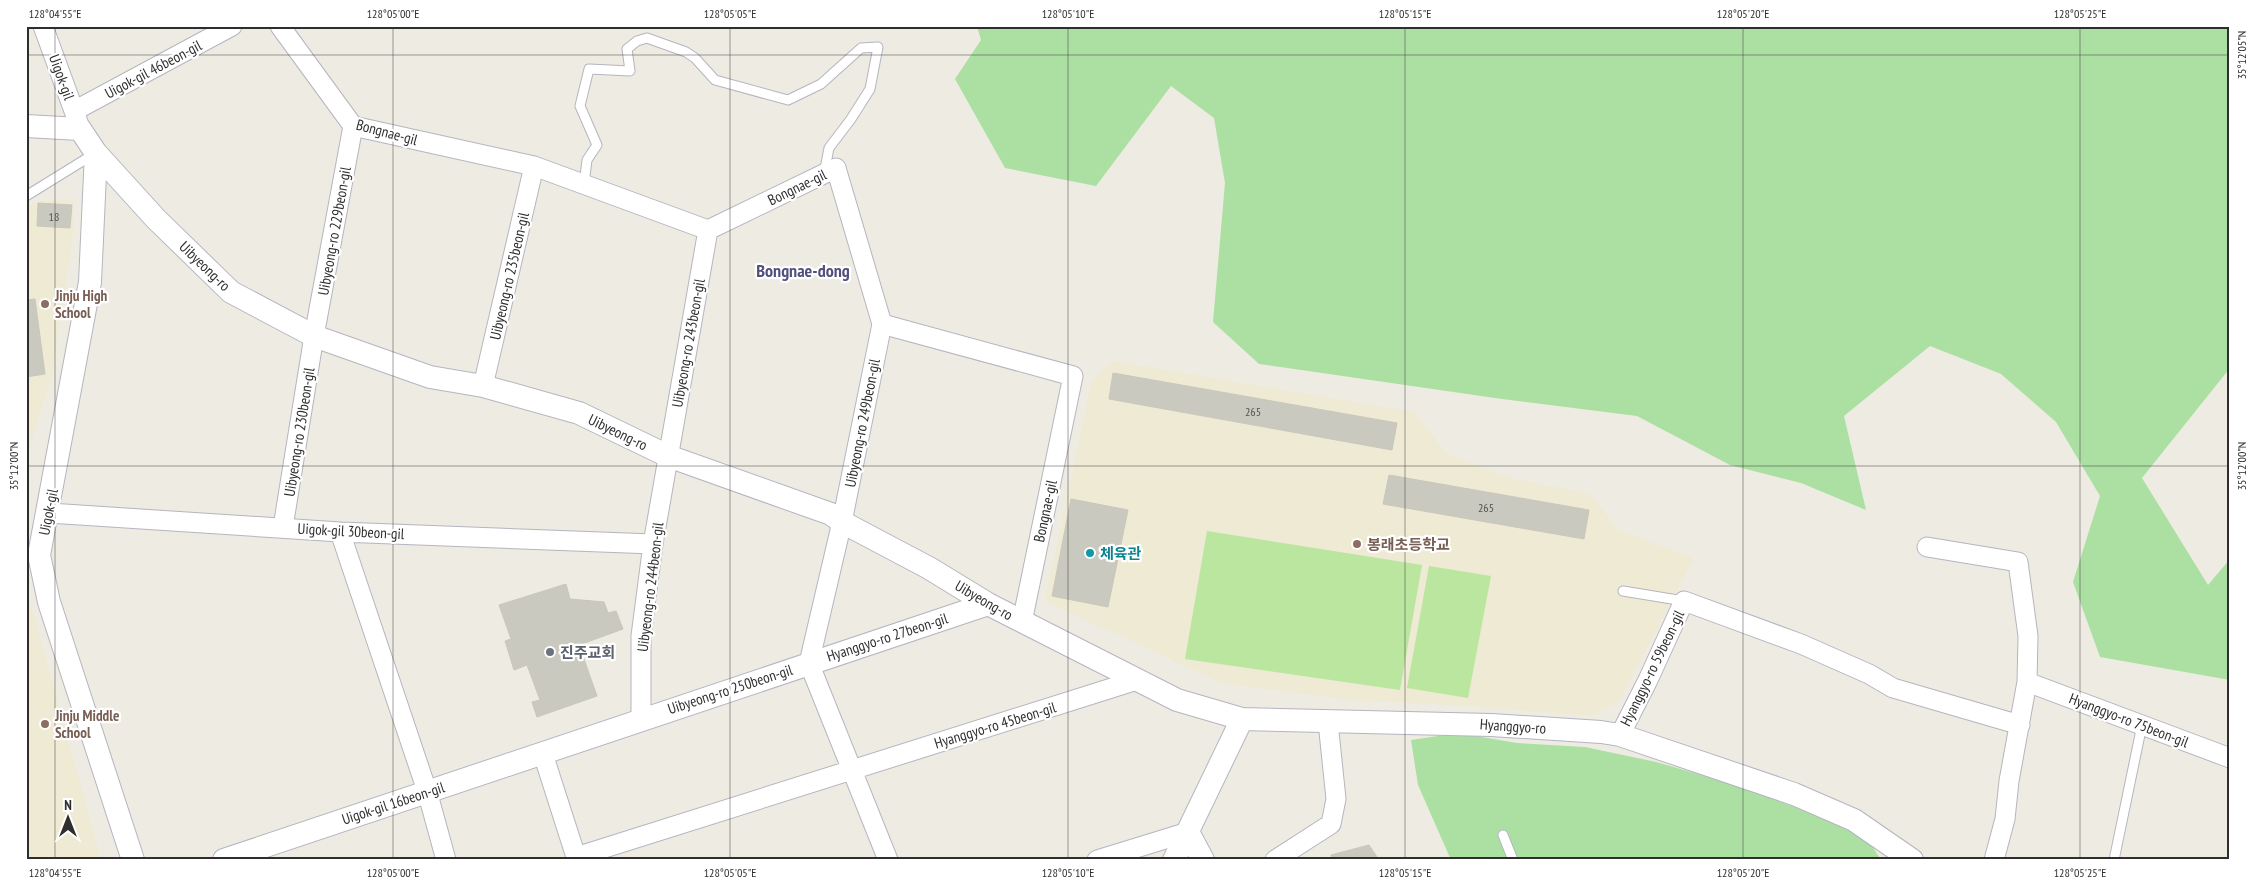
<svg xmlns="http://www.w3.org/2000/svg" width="2256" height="886" font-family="'PT Sans Narrow','Noto Sans KR',sans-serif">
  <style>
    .education { fill: #eeead3 }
    .green { fill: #abe0a2 }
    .pitch { fill: #bae69f }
    .building { fill: #cac9bf; stroke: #c9c7bb }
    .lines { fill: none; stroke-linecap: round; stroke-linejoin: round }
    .service-casing { stroke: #b5b5c0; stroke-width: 11 }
    .minor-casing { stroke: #b5b5c0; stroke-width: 21 }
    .tertiary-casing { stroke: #b5b5c0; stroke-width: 24 }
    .service { stroke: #fff; stroke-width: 9 }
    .minor { stroke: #fff; stroke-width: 19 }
    .tertiary { stroke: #fff; stroke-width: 22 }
    .ticks { fill: none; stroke: #2e2e2e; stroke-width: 1; stroke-opacity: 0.45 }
    .education-dot { fill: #8d6e63; stroke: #fff; stroke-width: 2 }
    .culture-dot { fill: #0f9aa8; stroke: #fff; stroke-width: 2 }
    .worship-dot { fill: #6b7280; stroke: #fff; stroke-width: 2 }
    .labels { text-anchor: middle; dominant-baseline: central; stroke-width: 4.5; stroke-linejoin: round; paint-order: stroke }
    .number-label { font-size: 12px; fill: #555552 }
    .street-label { font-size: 15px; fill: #2e2e2e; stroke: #fff }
    .education-label { font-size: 15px; font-weight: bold; fill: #785e54; stroke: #fff; text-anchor: start }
    .culture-label { font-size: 15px; font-weight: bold; fill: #0d838f; stroke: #fff; text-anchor: start }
    .worship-label { font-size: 15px; font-weight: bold; fill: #5b616d; stroke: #fff; text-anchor: start }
    .quarter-label { font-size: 18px; font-weight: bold; fill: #51507c; stroke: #fff }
    .neatline { fill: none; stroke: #2e2e2e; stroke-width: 2 }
    .ticks-label { font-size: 12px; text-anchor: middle; fill: #2e2e2e }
  </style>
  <rect width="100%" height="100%" fill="#eeebe2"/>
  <path class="education" d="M73,199v33l-21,144 -26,81v-251l16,-5z
    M1113,361l301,51 33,42 63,24 81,16 27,36 76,28 -75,143 -27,15 -116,-10 -127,-6 -127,-17 -177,-82 47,-220z
    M26,587l75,273h-75z"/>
  <path class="green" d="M977,26h1253v342l-88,110 66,107 22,-26v121l-130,-23 -27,-75 27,-86 -44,-74 -55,-48 -71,-28 -86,70 22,94 -65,-27 -71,-18 -93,-49 -135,-17 -243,-35 -46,-42 12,-139 -11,-65 -43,-32 -75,100 -91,-18 -50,-89 26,-39z
    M1458,733l59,10 68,4 71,15 63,18 112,40 36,18 14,22h-430l-33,-75 -7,-45z"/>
  <path class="pitch" d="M1207,531l215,34 -22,125 -215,-31z
    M1429,566l62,10 -23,122 -61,-10z"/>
  <path class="building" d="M38,203l34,2 -2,23 -33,-2z
    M35,299l10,75 -19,3v-77z
    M1113,373l284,50 -5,27 -283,-51z
    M1389,475l200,35 -5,29 -201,-35z
    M1071,499l57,11 -20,97 -56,-11z
    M566,584l4,15 34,3 4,11 8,-2 7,18 -44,16 18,51 -60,21 -5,-15 8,-2 -13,-35 -13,5 -9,-29 6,-2 -12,-34z
    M1369,845l10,15h-47l-1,-5z"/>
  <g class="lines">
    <defs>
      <path id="service" d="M584,184l3,-24 10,-15 -17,-39 9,-37 41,2 -3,-22 10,-8 10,-3 39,14 9,6 20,22 73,20 33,-16 40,-36 17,-1 -8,42 -19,30 -22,29 -5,26
        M26,196l68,-42
        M1623,591l61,10
        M1503,835l10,25
        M2114,860l28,-135"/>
      <path id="minor" d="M43,26l35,96
        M280,26l73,100 181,40 174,64 128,-62 46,156 -40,198 -33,141 79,197
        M74,111l158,-85
        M882,324l191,52 -51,246
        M483,386l51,-220
        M49,513l291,19 313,12
        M283,527l31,-191 39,-210
        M340,532l87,259 19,69
        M1927,547l91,15 10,74 -1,46 -18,99 -4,38 -11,41
        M2027,682l203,76
        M641,719v-83l12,-92 55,-314
        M1620,735l28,-55 36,-79 117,43 68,30 24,14 127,37
        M543,754l34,106
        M576,857l561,-177
        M1097,860l91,-28
        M1275,860l56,-36 5,-25 -8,-77"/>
      <path id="tertiary" d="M26,126l54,3 16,24 60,66 75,73 83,44 116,41 53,9 96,27 89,43 163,58 11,8 87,46 59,36 189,96 65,19
        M96,153l-6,129 -51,273 10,47 84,258
        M1188,832l15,28
        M224,860l764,-256
        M1174,860l68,-141 249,6 110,7 19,3 174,59 60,26 58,40"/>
    </defs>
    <use href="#service" class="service-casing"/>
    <use href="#minor" class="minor-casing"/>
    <use href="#tertiary" class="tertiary-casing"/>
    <use href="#service" class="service"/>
    <use href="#minor" class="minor"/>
    <use href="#tertiary" class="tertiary"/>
  </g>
  <path class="ticks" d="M55,26v834M393,26v834M730,26v834M1068,26v834M1405,26v834M1743,26v834M2080,26v834M26,55h2204M26,466h2204"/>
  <g class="education-dot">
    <circle cx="45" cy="304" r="5"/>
    <circle cx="1357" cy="544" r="5"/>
    <circle cx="45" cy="724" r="5"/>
  </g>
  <circle class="culture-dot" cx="1090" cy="553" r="5"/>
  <circle class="worship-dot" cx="550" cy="652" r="5"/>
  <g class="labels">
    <g class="number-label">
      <text x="54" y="216">18</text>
      <text x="1253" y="411">265</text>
      <text x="1486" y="507">265</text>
    </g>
    <g class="street-label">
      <text transform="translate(153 69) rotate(-28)">Uigok-gil 46beon-gil</text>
      <text transform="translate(62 77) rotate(70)">Uigok-gil</text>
      <text transform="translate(387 132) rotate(15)">Bongnae-gil</text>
      <text transform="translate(797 187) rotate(-26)">Bongnae-gil</text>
      <text transform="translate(334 231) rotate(-80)">Uibyeong-ro 229beon-gil</text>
      <text transform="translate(205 266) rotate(44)">Uibyeong-ro</text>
      <text transform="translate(509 276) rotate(-77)">Uibyeong-ro 235beon-gil</text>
      <text transform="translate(688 343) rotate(-80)">Uibyeong-ro 243beon-gil</text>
      <text transform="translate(862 423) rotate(-79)">Uibyeong-ro 249beon-gil</text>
      <text transform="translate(299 432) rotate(-81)">Uibyeong-ro 230beon-gil</text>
      <text transform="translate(618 432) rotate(26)">Uibyeong-ro</text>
      <text transform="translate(1045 511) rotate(-78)">Bongnae-gil</text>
      <text transform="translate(48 512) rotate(-79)">Uigok-gil</text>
      <text transform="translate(351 531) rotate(3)">Uigok-gil 30beon-gil</text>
      <text transform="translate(650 587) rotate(-83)">Uibyeong-ro 244beon-gil</text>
      <text transform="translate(984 600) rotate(30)">Uibyeong-ro</text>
      <text transform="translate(887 637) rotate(-18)">Hyanggyo-ro 27beon-gil</text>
      <text transform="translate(1652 668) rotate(-64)">Hyanggyo-ro 59beon-gil</text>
      <text transform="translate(730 689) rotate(-18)">Uibyeong-ro 250beon-gil</text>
      <text transform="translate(2129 720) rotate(21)">Hyanggyo-ro 75beon-gil</text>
      <text transform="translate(995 725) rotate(-17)">Hyanggyo-ro 45beon-gil</text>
      <text transform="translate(1513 726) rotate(4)">Hyanggyo-ro</text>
      <text transform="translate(393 803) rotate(-18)">Uigok-gil 16beon-gil</text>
    </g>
    <g class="education-label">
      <text x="55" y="295">Jinju High<tspan x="55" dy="17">School</tspan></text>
      <text x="1367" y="544">봉래초등학교</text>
      <text x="55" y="715">Jinju Middle<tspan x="55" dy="17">School</tspan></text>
    </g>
    <g class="culture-label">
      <text x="1100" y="553">체육관</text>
    </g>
    <g class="worship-label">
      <text x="560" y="652">진주교회</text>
    </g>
    <g class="quarter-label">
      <text x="803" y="270">Bongnae-dong</text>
    </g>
  </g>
  <rect width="2256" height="886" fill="none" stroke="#ffffff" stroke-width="55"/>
  <g transform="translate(68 818)" stroke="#ffffff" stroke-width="4" paint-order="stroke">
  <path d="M0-4L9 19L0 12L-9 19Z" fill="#2e2e2e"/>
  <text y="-8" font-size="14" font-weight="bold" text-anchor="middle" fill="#2e2e2e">N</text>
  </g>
  <rect x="28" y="28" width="2200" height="830" class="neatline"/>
  <g class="ticks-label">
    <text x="55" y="18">128°04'55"E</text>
    <text x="393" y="18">128°05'00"E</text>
    <text x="730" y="18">128°05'05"E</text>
    <text x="1068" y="18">128°05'10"E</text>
    <text x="1405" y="18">128°05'15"E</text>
    <text x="1743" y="18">128°05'20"E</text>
    <text x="2080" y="18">128°05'25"E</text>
    <text transform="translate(2242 55) rotate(-90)" y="4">35°12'05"N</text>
    <text transform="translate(14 466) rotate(-90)" y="4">35°12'00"N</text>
    <text transform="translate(2242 466) rotate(-90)" y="4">35°12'00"N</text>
    <text x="55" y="877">128°04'55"E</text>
    <text x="393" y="877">128°05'00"E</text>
    <text x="730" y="877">128°05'05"E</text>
    <text x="1068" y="877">128°05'10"E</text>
    <text x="1405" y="877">128°05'15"E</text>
    <text x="1743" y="877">128°05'20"E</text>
    <text x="2080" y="877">128°05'25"E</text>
  </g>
</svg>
